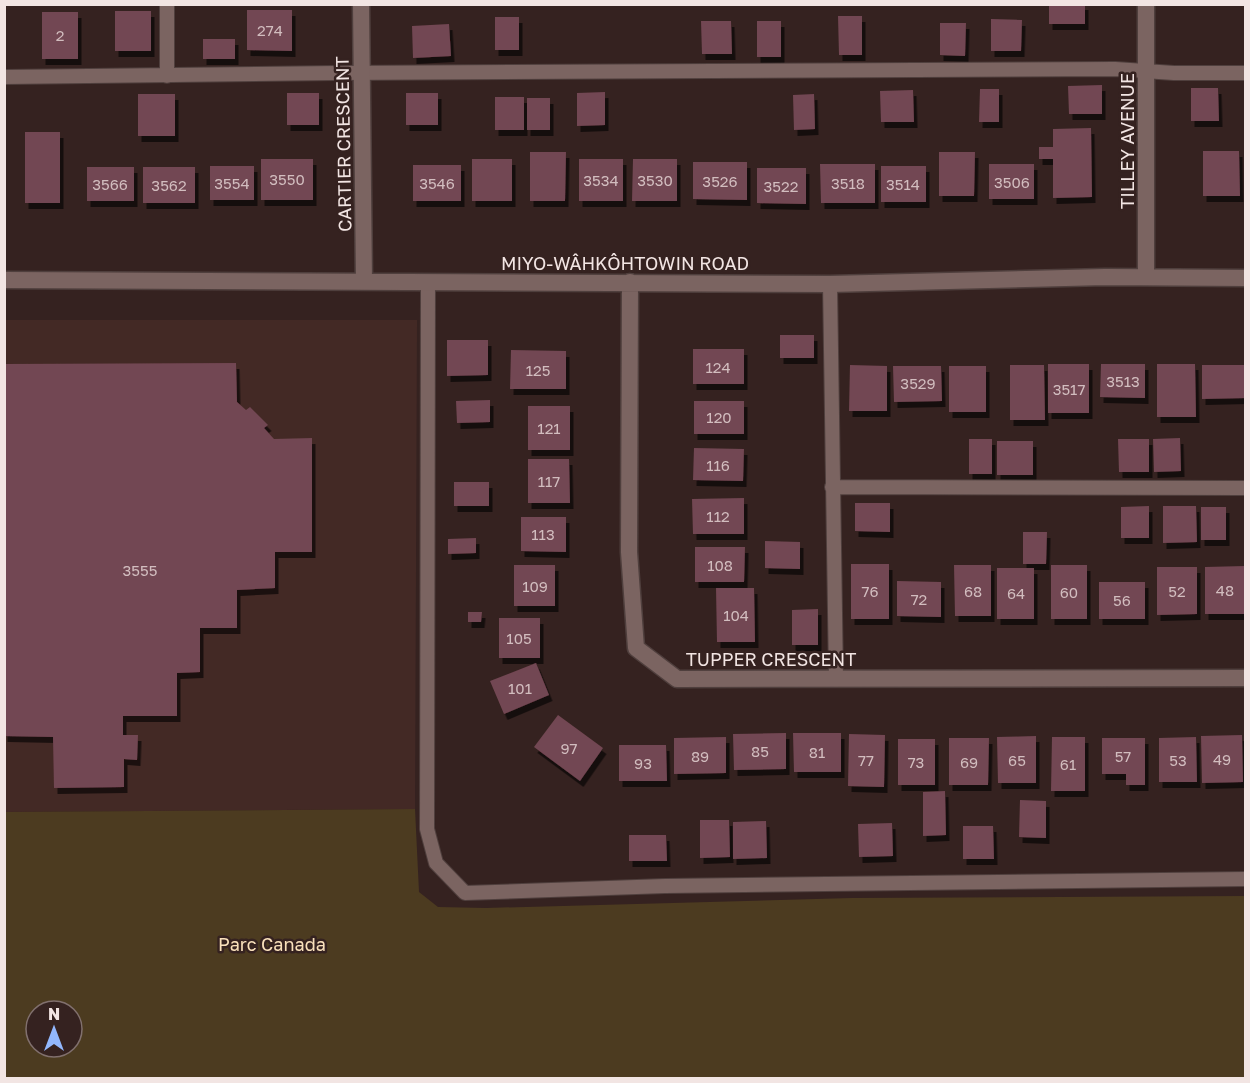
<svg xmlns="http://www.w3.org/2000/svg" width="1250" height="1083" font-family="'Golos Text',sans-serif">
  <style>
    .built { fill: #432925 }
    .green { fill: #4c3b20; fill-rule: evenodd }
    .building { fill: #724652; filter: url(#shadow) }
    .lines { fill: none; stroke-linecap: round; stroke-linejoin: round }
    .service-casing { stroke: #4f3f3d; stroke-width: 16 }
    .minor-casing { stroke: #4f3f3d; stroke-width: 19 }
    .service { stroke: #7b6461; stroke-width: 14 }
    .minor { stroke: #7b6461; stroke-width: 16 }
    .labels { text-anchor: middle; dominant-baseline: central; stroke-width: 5; stroke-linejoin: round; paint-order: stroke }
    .number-label { font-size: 15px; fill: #d2bdbf }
    .street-label { font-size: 18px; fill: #f2e5e3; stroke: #352220 }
    .park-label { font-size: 18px; fill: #f9e0bb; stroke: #352220 }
  </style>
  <defs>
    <filter id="shadow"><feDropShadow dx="3.5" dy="6" stdDeviation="0" flood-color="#0009"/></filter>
  </defs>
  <rect width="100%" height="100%" fill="#352220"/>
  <path class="built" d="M4,320h413l-2,489 -410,3z"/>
  <path class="green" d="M415,809l4,83 19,15 48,1 366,-10 393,-2v182h-1240v-266zM36,1011h36v36h-36z"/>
  <path class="building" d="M1049,4h36v20h-36z
    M247,10h45v41l-45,-1z
    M115,11h36v40h-36z
    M42,12h36v47h-36z
    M838,16h24v39h-23z
    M495,17h24v33h-24z
    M991,19l31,1 -1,31h-30z
    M701,21h30l1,33h-30z
    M757,21h24v36h-24z
    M940,23h26l-1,33 -25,-1z
    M449,24l2,32 -38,2 -1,-32z
    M203,39h32v20h-32z
    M1102,85v29h-33l-1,-28z
    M1191,88h27l1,33h-28z
    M980,89h19v33h-20z
    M913,90l1,32h-33l-1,-31z
    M605,92v33l-28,1v-33z
    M287,93h32v32h-32z
    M406,93h32v32h-32z
    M138,94h37v42h-37z
    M814,94l1,35 -21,1 -1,-35z
    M495,97h29v33h-29z
    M527,98h23v32h-23z
    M1091,128l1,69 -39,1v-39h-14v-12h14v-18z
    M25,132h35v71h-35z
    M1203,151h36l1,45h-37z
    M530,152h36l-1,49h-35z
    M939,152h36l-1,44h-35z
    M261,159h52v41h-52z
    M472,159h40v42h-40z
    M579,159h44v42h-44z
    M633,159h44v42h-45z
    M693,162h54v38l-54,-1z
    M820,164h55v39h-54z
    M989,164h45v35h-45z
    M413,165h48v36h-48z
    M210,166h44v34h-44z
    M881,166h45v36h-45z
    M87,167h47v34h-47z
    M143,167h52v36h-52z
    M757,168h49v36l-49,-1z
    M780,335h34v23h-34z
    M447,340h41v35l-41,1z
    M693,349h51v35h-51z
    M511,350l55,1v38h-56z
    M236,363l1,39 9,8 4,-3 18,18 -4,3 10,11 38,-1v114h-37v36l-38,2v38h-37v44l-23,1v43h-54v19h15l-1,25 -13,-1v28l-70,1 -1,-51 -49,-1v-372z
    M1048,364h41v49h-41z
    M1101,364h44v34l-45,-1z
    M1157,364h38l1,53h-39z
    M850,365l37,1v45h-38z
    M1010,365h34l1,55h-35z
    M1202,365h44v33l-44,1z
    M893,366h48l1,35 -48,1z
    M949,366h37v46h-37z
    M490,400v22l-33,1 -1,-22z
    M694,401h50v33h-50z
    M528,406h42v44h-42z
    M1180,438l1,33 -27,1 -1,-33z
    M969,439h23v35h-23z
    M1118,439h31v33h-30z
    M997,441h36v34h-36z
    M694,448l50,1 -1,32 -50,-1z
    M528,459h41l1,44h-42z
    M454,482h35v24h-35z
    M744,498v36h-51l-1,-35z
    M855,503h35v29l-35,-1z
    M1149,506v32h-28v-31z
    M1163,506h33l1,36 -34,1z
    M1201,507h25v33h-25z
    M521,517h45v35l-45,-1z
    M1023,532h24l-1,32h-23z
    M476,538v15l-28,1v-15z
    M765,541l35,1v27l-35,-1z
    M695,547h50l-1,35h-49z
    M851,564h38v55h-38z
    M514,565h41v41h-41z
    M954,565h37v51h-36z
    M1051,565h36v54h-36z
    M1245,566v48h-40v-47z
    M1157,567h40v47l-40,1z
    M997,568h37v51h-37z
    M897,581l44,1v35l-44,-1z
    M1099,582h46v37h-46z
    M716,588h38l1,54h-38z
    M818,609v36h-26v-35z
    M468,612h14l-1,10h-13z
    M499,618h41v40h-41z
    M536,663l13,32 -45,19 -14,-33z
    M558,715l45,33 -23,33 -46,-34z
    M786,733v36l-52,1 -1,-36z
    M793,733h48v39h-47z
    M849,734l36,1 -1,52 -36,-1z
    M1242,735l1,47 -41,1 -1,-47z
    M1036,736v47h-38l-1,-46z
    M726,737v36l-52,1v-36z
    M1052,737h33v54h-34z
    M1196,737l1,45h-38v-44z
    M949,738h40l-1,47h-39z
    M1102,738h43v47h-19v-11h-24z
    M898,739h37v46h-37z
    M619,745h47l1,36h-48z
    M945,791l1,44 -23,1v-44z
    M1020,800l26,1v37l-27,-1z
    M700,820h29l1,37 -30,1z
    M766,821l1,37 -34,1v-37z
    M892,823l1,33 -34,1 -1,-33z
    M963,826h30l1,33h-31z
    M629,835h37l1,26h-38z"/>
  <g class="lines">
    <defs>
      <path id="service" d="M167,76v-72
        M4,77l332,-4 779,-4 59,4h72
        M428,283l-1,546 9,34 29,30 200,-7 581,-7
        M830,284l6,394
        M832,487l414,1"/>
      <path id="minor" d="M361,4l3,278
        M1146,277v-273
        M4,280l826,4 275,-7 141,1
        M630,282l-1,270 7,96 41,31 569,-1"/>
    </defs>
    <use href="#service" class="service-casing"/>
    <use href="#minor" class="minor-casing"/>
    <use href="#service" class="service"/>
    <use href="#minor" class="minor"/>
  </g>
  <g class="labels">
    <g class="number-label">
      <text x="270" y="30">274</text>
      <text x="60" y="35">2</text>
      <text x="287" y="179">3550</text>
      <text x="601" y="180">3534</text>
      <text x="655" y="180">3530</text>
      <text x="720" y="181">3526</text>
      <text x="1012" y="182">3506</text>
      <text x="232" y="183">3554</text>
      <text x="437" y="183">3546</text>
      <text x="848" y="183">3518</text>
      <text x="110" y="184">3566</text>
      <text x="903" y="184">3514</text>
      <text x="169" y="185">3562</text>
      <text x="781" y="186">3522</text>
      <text x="718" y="367">124</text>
      <text x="538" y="370">125</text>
      <text x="1123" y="381">3513</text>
      <text x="918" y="383">3529</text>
      <text x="1069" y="389">3517</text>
      <text x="719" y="417">120</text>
      <text x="549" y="428">121</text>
      <text x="718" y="465">116</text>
      <text x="549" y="481">117</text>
      <text x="718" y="516">112</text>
      <text x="543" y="534">113</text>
      <text x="720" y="565">108</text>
      <text x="140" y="570">3555</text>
      <text x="535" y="586">109</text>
      <text x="1225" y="590">48</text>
      <text x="870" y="591">76</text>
      <text x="973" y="591">68</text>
      <text x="1177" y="591">52</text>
      <text x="1069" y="592">60</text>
      <text x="1016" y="593">64</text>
      <text x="919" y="599">72</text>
      <text x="1122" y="600">56</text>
      <text x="736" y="615">104</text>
      <text x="519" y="638">105</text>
      <text x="520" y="688">101</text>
      <text x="569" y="748">97</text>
      <text x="760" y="751">85</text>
      <text x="817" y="752">81</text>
      <text x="700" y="756">89</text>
      <text x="1123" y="756">57</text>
      <text x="1222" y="759">49</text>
      <text x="866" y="760">77</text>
      <text x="1017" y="760">65</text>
      <text x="1178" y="760">53</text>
      <text x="916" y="762">73</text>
      <text x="969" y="762">69</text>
      <text x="643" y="763">93</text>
      <text x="1068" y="764">61</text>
    </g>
    <g class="street-label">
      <text transform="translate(1127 141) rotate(-90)">TILLEY AVENUE</text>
      <text transform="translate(343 144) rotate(-91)">CARTIER CRESCENT</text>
      <text x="625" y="263">MIYO-WÂHKÔHTOWIN ROAD</text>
      <text x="771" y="659">TUPPER CRESCENT</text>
    </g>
    <g class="park-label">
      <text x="272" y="944">Parc Canada</text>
    </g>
  </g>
  <rect width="1250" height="1083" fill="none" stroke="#f2e5e3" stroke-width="12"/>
  <g transform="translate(54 1029)"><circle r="28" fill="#352220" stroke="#81706e" stroke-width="1.5"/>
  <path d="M0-4.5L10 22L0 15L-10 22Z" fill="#92b7fd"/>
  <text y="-9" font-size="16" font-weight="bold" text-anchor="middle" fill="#f2e5e3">N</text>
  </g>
</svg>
